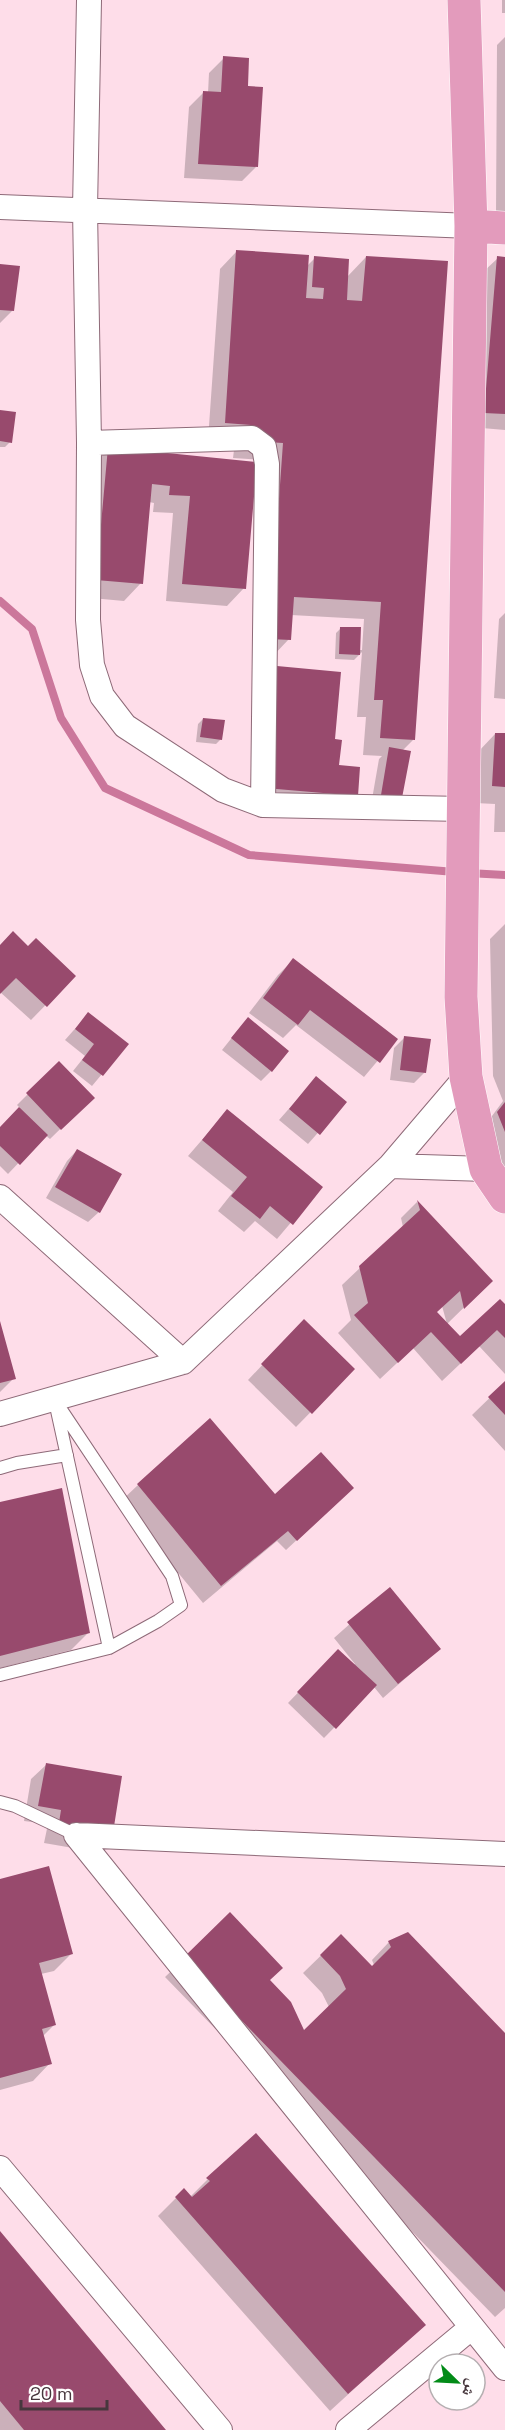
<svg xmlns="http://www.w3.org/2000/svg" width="505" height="2430" font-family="'Space Grotesk','Noto Naskh Arabic',sans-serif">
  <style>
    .shadow { fill: #0003 }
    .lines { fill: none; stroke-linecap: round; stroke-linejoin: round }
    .stream { stroke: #cb779b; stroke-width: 8 }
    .building { fill: #984a6d }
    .service-casing { stroke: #8e6a78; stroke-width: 14 }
    .minor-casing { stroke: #8e6a78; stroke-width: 26 }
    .primary-casing { stroke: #fff; stroke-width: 34 }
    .service { stroke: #fff; stroke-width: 12 }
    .minor { stroke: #fff; stroke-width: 24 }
    .primary { stroke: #e39bbc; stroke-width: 33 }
  </style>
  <rect width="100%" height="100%" fill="#fedde9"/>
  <path class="shadow" d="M502,0h3v13h-3z
    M505,37v175h-9l1,-167z
    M224,58l22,30 10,79 -14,14 -58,-3 5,-71 14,-14h5l1,-20z
    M237,251l70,15 8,-8 32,19 19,-20 47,483 -11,11 -1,47 -30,7 8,-46 3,-3 -19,-1 3,-38h-9l5,-65 -8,8 -19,-1 1,-26 5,-5 18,22h3l2,-31 -73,-4 -2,24 -17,18 -20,-1 14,-196 -33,-2 2,-16 -27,-2 12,-171z
    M498,258h7v172l-35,-3 13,-155z
    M0,266l12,45 -12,12z
    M0,412l10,30 -5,5h-5z
    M109,449l147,14 -12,125 -17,18 -61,-5 7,-88 -20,-1 1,-9 -5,-1 -8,81 -17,18 -44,-4 11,-131z
    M505,613v86l-11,-1 5,-79z
    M278,667l55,73 5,27 18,29 -105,6 12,-120z
    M203,719l18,20 -5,5 -20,-2 2,-18z
    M495,734l10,1v97h-11l1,-28 -20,-1 3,-51z
    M505,924v260l-24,-53 22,-30 -10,-25 -3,-137z
    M0,946l74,30 -43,44 -31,-28z
    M293,960l103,79 -32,38 -68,-52 -13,13 -34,-25 29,-38z
    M88,1014l39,30 -35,42 -19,-15 12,-15 -20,-16z
    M238,1030l33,41 -10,10 -39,-31z
    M405,1037l20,35 -11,11 -24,-3 4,-32z
    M59,1063l34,34 -43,42 -5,-4 -37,39 -8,-8v-38l20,-20 -3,-3z
    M316,1078l29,24 -37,42 -29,-24z
    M227,1111l94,76 -44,52 -22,-18 -11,11 -26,-21 15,-19 -45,-36z
    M77,1150l22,62 -11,10 -42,-24 21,-37z
    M417,1202l74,79 -44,43 -5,-18 -7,7 25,25 45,-32v68l-26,-28 -37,35 -29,-33 -33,31 -42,-46 13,-13 -9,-35 61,-58 -2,-9z
    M304,1321l49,48 -57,58 -48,-47z
    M0,1324l14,54 -14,14z
    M505,1383v68l-33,-36z
    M138,1485l137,12 67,1 -56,52 -9,-9 -74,62 -83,-101z
    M0,1504l89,128 -18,18 -71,18z
    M389,1589l50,60 -56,49 -9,-11 -50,51 -36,-35 50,-52 15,14 2,-1 -21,-26z
    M46,1765l50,87 -52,-9 4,-19 -24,-3 7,-42z
    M0,1881l72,72 -18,18 -13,3 13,51 -11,11 7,27 -17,18 -33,9z
    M341,1936l30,32 3,-3 -2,-5 17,-18 116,93v273l-10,9 -330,-340 18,-17 85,21 35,51 26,-25 -7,-14 -19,-20z
    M208,2179l216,146 -94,86 -172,-195 26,-26 6,7z
    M0,2233l164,197h-164z"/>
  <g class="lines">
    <path class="stream" d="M0,601l32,28 29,89 44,70 144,67 206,17
      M468,873l37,2"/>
  </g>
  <path class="building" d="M223,56l26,2 -1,28 15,1 -5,80 -60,-3 5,-73 18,1z
    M236,250l73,5 -3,43 17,1 1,-11 -12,-1 2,-31 35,3 -2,41 15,1 4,-45 82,5 -33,479 -35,-2 3,-38h-9l7,-98 -87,-5 -3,43 -22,-1 14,-196 -33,-2 1,-16 -26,-2z
    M497,256l8,1v157l-21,-1z
    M0,264l20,2 -6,45 -14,-1z
    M0,410l16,2 -4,31 -12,-2z
    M108,447l149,15 -11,127 -64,-5 8,-88 -21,-1 1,-9 -18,-2 -9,100 -47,-4z
    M340,627h21l-1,28 -21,-1z
    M277,666l64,6 -6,67 7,1 -3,25 21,2 -2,29 -93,-8z
    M203,718l22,2 -3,20 -22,-3z
    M495,733h10v54l-13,-1z
    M389,747l22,4 -9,47 -21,-3z
    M13,931l15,15 8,-8 40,38 -29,31 -31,-29 -16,16v-49z
    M293,958l105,81 -18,24 -70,-53 -12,15 -35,-27z
    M88,1012l41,32 -26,32 -21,-16 12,-16 -19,-15z
    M248,1017l41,34 -17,21 -41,-34z
    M404,1036l27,3 -5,34 -26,-3z
    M59,1061l36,37 -34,32 -35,-37z
    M316,1076l31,26 -27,33 -31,-26z
    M505,1102v30l-8,-20z
    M19,1107l29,28 -28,30 -20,-19v-19z
    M227,1109l96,78 -30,38 -23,-19 -10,13 -29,-23 16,-19 -45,-37z
    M77,1149l45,25 -22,39 -45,-26z
    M417,1200l76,81 -29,28 -4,-18 -23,21 23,24 40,-37 5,5v34l-8,-8 -36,34 -30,-32 -33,31 -44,-48 14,-12 -9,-37 61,-56z
    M304,1319l51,50 -43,45 -51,-50z
    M0,1321l16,58 -16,4z
    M505,1381v34l-17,-18z
    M210,1418l65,76 46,-42 33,36 -57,53 -9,-10 -67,55 -84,-102z
    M62,1488l28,145 -90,23v-154z
    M390,1587l51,62 -43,35 -51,-62z
    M338,1649l39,36 -41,44 -39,-37z
    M46,1763l76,13 -10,63 -54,-10 3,-19 -23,-4z
    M49,1866l24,88 -34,9 17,62 -14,4 10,35 -52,14v-199z
    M230,1912l53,56 -13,12 21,22 13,28 42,-41 -6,-13 -20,-21 21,-21 31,32 19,-19 -3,-6 20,-9 97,101v259l-323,-333z
    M256,2133l170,192 -78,69 -173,-197 9,-9 8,9 18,-16 -4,-3z
    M0,2231l166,199h-142l-24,-29z"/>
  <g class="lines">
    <defs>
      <path id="service" d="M56,1406l53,242
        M0,1468l17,-5 50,-8
        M0,1675l109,-27 49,-27 23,-16 -9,-29 -118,-177
        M0,1802l15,4 61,29"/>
      <path id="minor" d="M89,0l-4,209 4,234 -1,177 4,45 10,31 23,30 98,64 40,15
        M0,207l471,19
        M89,443l163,-5 12,9 3,17 -4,341 200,4
        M390,1166l96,3
        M0,1197l183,165 207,-196 76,-89
        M0,1414l183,-52
        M76,1835l429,533
        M76,1835l429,19
        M0,2168l220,262
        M348,2430l124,-103"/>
      <path id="primary" d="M464,0l7,226 -10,771 5,80 20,92 19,28
        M471,226l34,2"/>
    </defs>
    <use href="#service" class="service-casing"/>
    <use href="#minor" class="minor-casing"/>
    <use href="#primary" class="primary-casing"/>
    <use href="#service" class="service"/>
    <use href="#minor" class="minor"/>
    <use href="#primary" class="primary"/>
  </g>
  <g transform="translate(457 2382) rotate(114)"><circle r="28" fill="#ffffff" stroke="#b5afb1" stroke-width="1.5"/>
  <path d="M0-4.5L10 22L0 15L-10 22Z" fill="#028b18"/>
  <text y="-9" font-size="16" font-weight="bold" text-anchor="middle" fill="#47373d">ش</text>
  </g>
  <path d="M21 2400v9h86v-9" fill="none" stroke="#47373d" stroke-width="3"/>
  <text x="30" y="2400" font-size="18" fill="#47373d" stroke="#ffffff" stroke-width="4.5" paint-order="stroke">20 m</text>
</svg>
